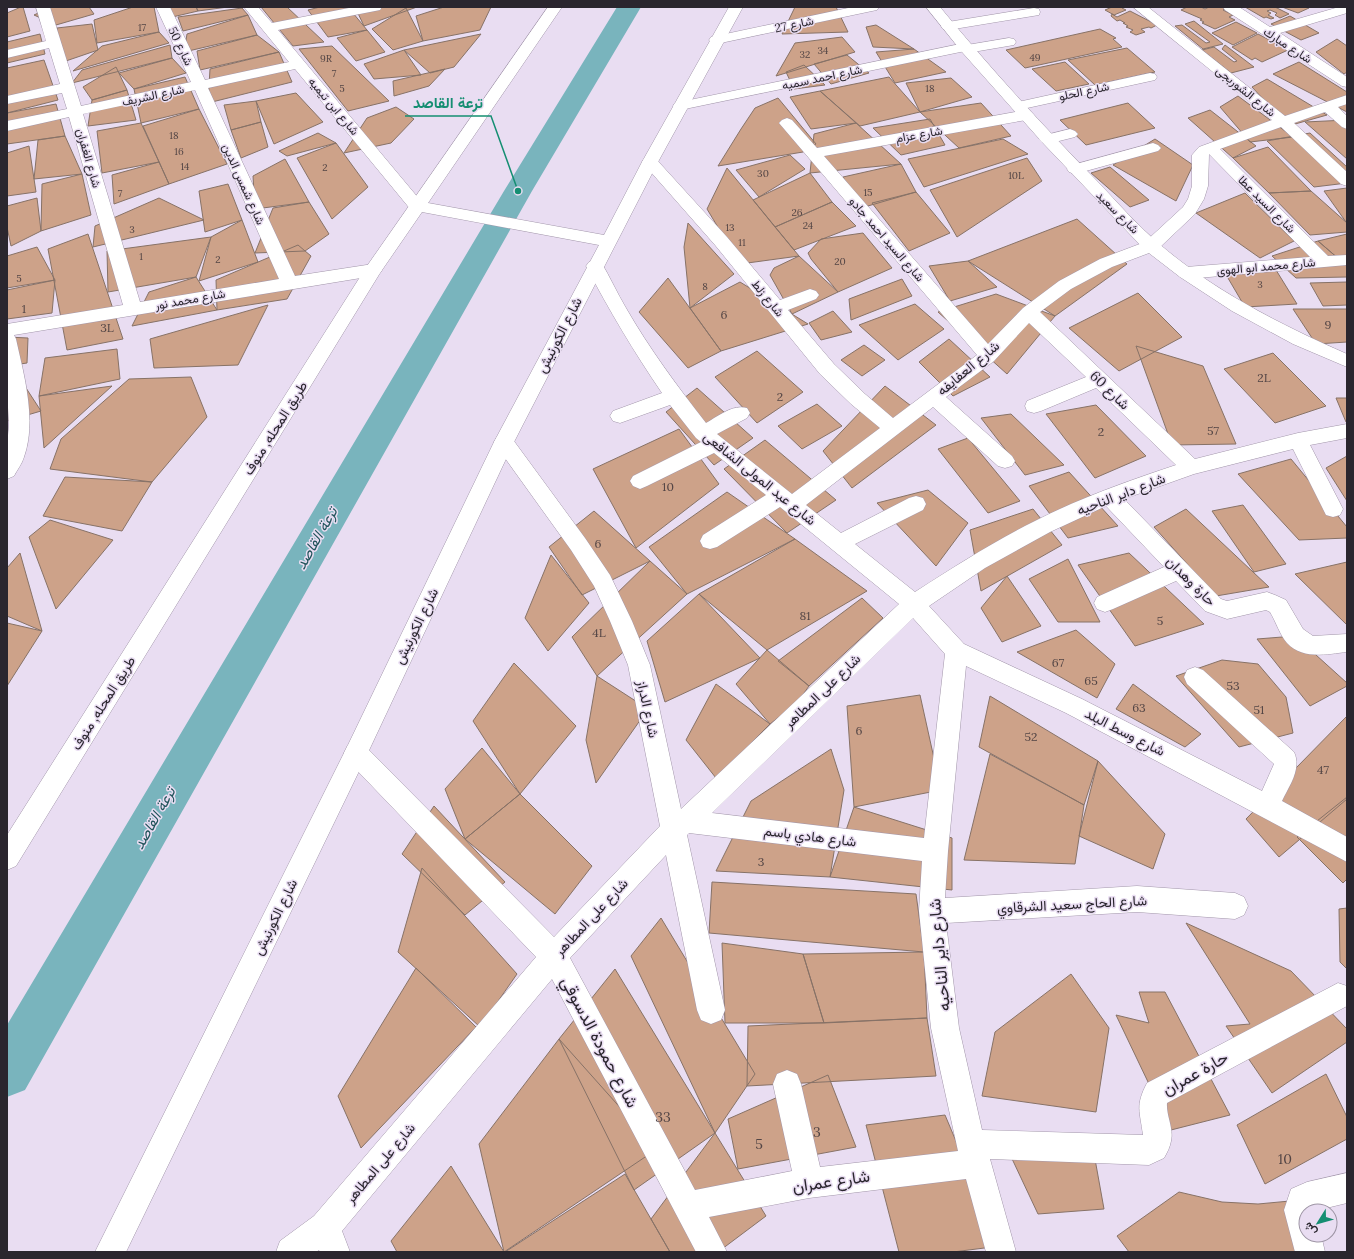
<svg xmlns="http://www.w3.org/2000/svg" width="1354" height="1259" font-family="Lora,Vazirmatn,serif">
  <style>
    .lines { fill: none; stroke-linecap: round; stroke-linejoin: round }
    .canal { fill: #79b4bd; fill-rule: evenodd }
    .building { fill: #cda289; stroke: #877267 }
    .service-casing { stroke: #a296aa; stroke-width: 1 }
    .minor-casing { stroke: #a296aa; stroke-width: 1 }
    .tertiary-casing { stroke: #a296aa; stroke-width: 1 }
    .secondary-casing { stroke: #a296aa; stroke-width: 1 }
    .service { fill: #fff; fill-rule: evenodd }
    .minor { fill: #fff; fill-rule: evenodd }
    .tertiary { fill: #fff; fill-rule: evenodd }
    .secondary { fill: #fff; fill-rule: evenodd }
    .labels { text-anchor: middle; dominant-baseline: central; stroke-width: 3; stroke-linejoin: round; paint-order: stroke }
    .far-number-label { font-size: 10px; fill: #534545 }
    .far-street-label { font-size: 12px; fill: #2a262e; stroke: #e9ddf2 }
    .number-label { font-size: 12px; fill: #534545 }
    .street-label { font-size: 14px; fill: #2a262e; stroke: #e9ddf2 }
    .near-number-label { font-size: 14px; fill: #534545 }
    .water-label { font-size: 15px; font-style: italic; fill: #20535a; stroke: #e9ddf2 }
    .near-street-label { font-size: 17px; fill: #2a262e; stroke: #e9ddf2 }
    .leader { fill: none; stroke: #158e72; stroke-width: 1.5 }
    .callout-dot { fill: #158e72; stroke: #e9ddf2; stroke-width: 1.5 }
    .callout-label { font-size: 15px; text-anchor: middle; font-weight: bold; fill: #158e72; stroke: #e9ddf2; stroke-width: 3; stroke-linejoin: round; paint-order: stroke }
  </style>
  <rect width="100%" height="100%" fill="#e9ddf2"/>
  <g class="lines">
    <path class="canal" d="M617,7h24l-109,184 -507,899 -18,7v-72l497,-834z"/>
  </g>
  <path class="building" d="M21,7h2l7,24 -23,6v-24z
    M51,7h38l5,7 -38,11 -22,-10z
    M133,7h21l5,25 -62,11 -3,-23z
    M169,7h27l2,4 -30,7z
    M196,7h32l-30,4z
    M261,7h26l37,35 -31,4z
    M320,7h28l19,23 -39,7 -20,-27z
    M355,7h62l-53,19z
    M444,7h47l-11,23 -57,11 -7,-25z
    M795,7h41l12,25 -66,2z
    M1112,7h12l-2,1 4,2 -12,5 -9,-5z
    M1187,7h14l4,2 4,-2h16l2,1 -4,2 10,5 -4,2 6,3 -20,9 -13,-6 2,-1 -4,-2 2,-1 -21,-9z
    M1245,7h30l14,7 -9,4 -5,-3 2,-2 -7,-3 -3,1 4,2 -3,2 6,3 -3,1 -5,-2 -2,1z
    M1282,7h25l2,1 -11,5z
    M242,8l6,7 -65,16 -5,-14z
    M406,8l17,33 -30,9 -21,-21z
    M1130,11l27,14 -6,3 -2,-1 -8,2 4,3 -9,3 -6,-3 3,-2 -7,-3 2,-1 -5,-3h2l-5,-3 -3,1 -6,-5 1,-2 5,3z
    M248,15l9,20 -73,17 3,-18z
    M1290,16l29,17 -18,7 -30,-16z
    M1194,21l29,23 -20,5 -28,-23 7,-1 24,18 4,-1 -25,-18z
    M1236,22l21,11 -24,12 -21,-12z
    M92,24l6,26 -38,13 -3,-35z
    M876,25l38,24 -41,-2 -7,-20z
    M1100,29l16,9 -3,1 9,8 -97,21 -19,-18z
    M367,30l18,22 -29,9 -19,-23z
    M159,32l10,11 -96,28 29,-25z
    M40,34l5,20 -38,9v-21z
    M481,34l-27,33 -24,6 -26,-23z
    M1258,34l30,16 -26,12 -7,-4 -3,2 -20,-13z
    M257,35l22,17 -79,18 -3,-19z
    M842,37l13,15 -79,24 19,-33z
    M1337,39l10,7v26l-3,2 -28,-22z
    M170,45l2,13 -100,25 10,-13z
    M1225,45l29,22 -23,6 -29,-23 12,-3 20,15 3,-1 -15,-12z
    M332,46l57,55 -41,10 -49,-62z
    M1127,48l28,24 -60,13 -27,-25z
    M914,49l32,23 -51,11 -19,-31z
    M404,50l17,25 -47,4 -10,-15z
    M279,52l13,30 -84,21 2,-34z
    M847,55l22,18 -38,11 -17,-20z
    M172,58l14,15 -52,16 -15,-16z
    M44,60l14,40 -51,13v-45z
    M1065,62l24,22 -33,7 -24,-22z
    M1299,62l48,30v20l-74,-38z
    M804,65l21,20 -31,4 -8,-17z
    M116,67l11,23 -35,10 -9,-13z
    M445,69l-16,17 -35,10 -1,-15z
    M185,77l14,32 -58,14 -7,-34z
    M889,77l31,35 -60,14 -40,-35z
    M951,78l21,19 -52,15 -14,-29z
    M1267,79l60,36 -39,11 -36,-39z
    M127,90l9,30 -48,6 4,-26z
    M820,91l36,32 -45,6 -21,-32z
    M296,93l27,29 -49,22 -18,-43z
    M1238,96l55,41 -43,5 -30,-35z
    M778,98l38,46 -13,8 -85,14 23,-37 14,-21z
    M256,101l5,21 -30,8 -7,-25z
    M981,103l30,33 -52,12 -39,-36z
    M1128,103l27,25 -69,17 -26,-25z
    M56,104l9,32 -58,8v-31z
    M396,107l18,12 -23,24 -47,10 23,-35z
    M199,109l28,55 -58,20 -26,-58z
    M1210,110l46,36 -23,12 -45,-40z
    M930,119l15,26 -44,10 -28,-27z
    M1347,120v39l-42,-37z
    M261,122l7,25 -27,11 -10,-28z
    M141,123l18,39 -57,11 -5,-42z
    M856,123l45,41 -91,9 4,-39z
    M318,133l18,10 -49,13 -8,-5z
    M1310,133l37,34v16l-33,4 -47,-46z
    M65,136l17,38 -48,5 4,-39z
    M1003,139l25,15 -104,33 -16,-28z
    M1155,139l38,26 -17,36 -63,-36z
    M336,143l32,44 -36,32 -35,-61z
    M29,146l7,46 -29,4v-43z
    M1268,147l43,44 -42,2 -36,-35z
    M790,155l15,14 -46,28 -23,-27z
    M1027,158l15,23 -85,56 -27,-47z
    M285,159l24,43 -54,7 -2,-33z
    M159,162l10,22 -55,20 -2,-29z
    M901,164l15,28 -55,16 -18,-31z
    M1110,167l39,33 -19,7 -39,-34z
    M727,168l72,88 -59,8 -33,-55z
    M810,173l22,29 -57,25 -22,-27z
    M82,174l9,41 -50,16 1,-47z
    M228,184l14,36 -37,12 -6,-41z
    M1347,188v34h-1l-22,-31z
    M1311,191l36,32v9l-37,3 -41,-42z
    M916,192l34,41 -41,18 -37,-48z
    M1245,193l49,48 -34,17 -64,-45z
    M37,198l4,33 -30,15 -4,-19v-21z
    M159,198l45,22 -111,27 2,-21z
    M309,202l20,32 -24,17 -50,2 18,-45z
    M832,202l24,24 -62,24 -19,-23z
    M1077,219l50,45 -72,52 -87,-55z
    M242,220l16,42 -59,19 12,-44z
    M688,223l46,51 -44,34 -6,-61z
    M863,233l29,35 -54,24 -27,-33 -3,-6 13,-14z
    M88,234l35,105 -56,11 -19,-101z
    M1347,234v32l-29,-25z
    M211,237l-15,40 -88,15 -1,-41z
    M1318,241l29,25v11l-51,1 -24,-22z
    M298,245l13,11 -24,43 -70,11 -1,-30z
    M37,247l18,33 -48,8v-32z
    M799,256l39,36 -46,22 -22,-39 4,-7z
    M968,261l29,26 -47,14 -21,-35z
    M1276,270l21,34 -52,3 -20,-34z
    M196,277l21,33 -85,16 17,-34z
    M668,278l53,73 -33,17 -49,-56z
    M902,279l10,17 -61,24 -2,-21z
    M55,280l-3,33 -45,6v-29z
    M740,282l68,42 -87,27 -31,-43z
    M1347,282v23l-24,1 -13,-23z
    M1138,293l44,44 -63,34 -50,-43z
    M996,294l59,22 -48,58 -69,-62z
    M915,304l29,25 -46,31 -39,-35z
    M268,305l-30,60 -84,3 -4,-29z
    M1293,309h54v33l-31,2z
    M833,311l19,21 -31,8 -12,-17z
    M7,337l21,1 -1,25 -20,3z
    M949,339l41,38 -37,19 -34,-34z
    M864,345l21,15 -23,16 -21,-16z
    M1136,346l67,20 33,78 -64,1z
    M117,349l3,30 -81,17 6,-38z
    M757,351l46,41 -46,31 -42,-46z
    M1273,353l53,53 -51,17 -51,-54z
    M13,368l28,43 -34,10v-51z
    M191,377l16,40 -55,65 -102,-13 11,-30 68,-60z
    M112,386l-68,62 -5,-52z
    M885,386l51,39 -84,63 -29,-37z
    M697,388l56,50 -39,27 -48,-53z
    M1336,398h11v24h-1z
    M817,404l25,22 -40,23 -24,-23z
    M1096,405l50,51 -51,22 -49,-64z
    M1011,414l53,51 -39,10 -44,-57z
    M679,429l40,55 -83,64 -43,-79z
    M968,438l52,63 -32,12 -50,-64z
    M765,440l71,60 -49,33 -63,-64z
    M1347,456v45l-21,-33z
    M1291,459l56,68v11l-48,2 -61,-66z
    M1069,472l49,54 -50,12 -39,-52z
    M65,477l87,5 -30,49 -79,-15z
    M928,490l40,33 -32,43 -59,-63z
    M727,492l68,47 -108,55 -38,-47z
    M1243,505l43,59 -32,8 -42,-61z
    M1033,509l29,36 -81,46 -11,-61z
    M1186,509l83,78 -53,9 -62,-69z
    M594,511l56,50 -68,34 -33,-48z
    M50,520l63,20 -57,69 -27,-72z
    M795,539l72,52 -100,59 -68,-56z
    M20,553l22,78 -35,-15v-48z
    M1129,553l75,71 -69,22 -57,-81z
    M551,555l38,48 -41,48 -23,-33z
    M1068,559l32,63h-42l-29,-43z
    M650,561l37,33 -90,82 -25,-39z
    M1347,562v63l-52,-51z
    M1007,576l34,50 -39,16 -21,-34z
    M699,594l61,64 -95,44 -18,-61z
    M862,598l21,20 -74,68 -31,-25z
    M7,623l35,8 -35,55z
    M1076,630l39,34 -18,34 -80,-46z
    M1295,636l52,47v3l-37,20 -53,-67z
    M767,650l42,36 -12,17 -27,21 -34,-40z
    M1222,660l36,4 28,33 7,36 -54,14 -63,-71z
    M514,663l62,63 -56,68 -47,-73z
    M597,676l51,33 -52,74 -10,-43z
    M716,684l54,40 -54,54 -30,-38z
    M1133,684l68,50 -16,13 -69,-38z
    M920,695l21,95 -87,17 -7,-101z
    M990,696l108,65 -14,44 -105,-58z
    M1347,716v83l-68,58 -33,-38z
    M482,748l38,46 -55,45 -20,-50z
    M831,749l13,41 -14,87 -114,-6 35,-70z
    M990,754l94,51 -9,59 -111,-4z
    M1098,761l67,73 -12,35 -74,-33z
    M520,794l72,72 -37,48 -90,-75z
    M1347,797v82l-4,4 -46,-46z
    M434,806l71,76 -40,33 -63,-61z
    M854,807l98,31v52l-122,-13z
    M422,868l95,106 -37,53 -82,-75z
    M712,882l204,12 8,58 -215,-19z
    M1347,908v61l-7,-7 -1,-53z
    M661,918l94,156 -40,59 -84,-177z
    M1186,923l105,48 56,58v13l-75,51 -46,-67 24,-2z
    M722,943l81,11 21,69h-99z
    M924,952l3,66 -103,5 -21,-69z
    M416,968l60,59 -115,121 -23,-52z
    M615,969l100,164 -81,57 -75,-151z
    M1071,974l38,54 -13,84 -114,-16 13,-64z
    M1139,992h26l65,123 -59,15 -55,-115 33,8z
    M927,1018l9,58 -189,10 1,-60z
    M559,1039l98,110 -153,103 -25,-108z
    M1326,1074l21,43v22l-82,45 -28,-59z
    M828,1075l28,72 -118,22 -10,-50z
    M945,1115l55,131 -47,6h-54l-33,-127z
    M715,1133l51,83 -48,36h-48l-19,-33z
    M1006,1146l87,2 11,61 -66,5z
    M451,1166l53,86h-107l-6,-11z
    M625,1174l45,78h-165z
    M1179,1192l43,10 36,2 32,-3 17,51h-178l-12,-16z"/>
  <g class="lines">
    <defs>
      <path id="service" d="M1034,8l5,1 1,3 -1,3 -91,15 -5,-1 -2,-3 2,-3 5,-1z
        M1009,38l5,1 2,3 -2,3 -47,8 -5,-1 -2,-3 2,-3 5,-1z"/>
      <path id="minor" d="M36,7h14l31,99 110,-24 -35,-75h14l35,73 84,-18 -45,-55h14l14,16 82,-16h28l-2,3 -5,1 -97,19 147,176 -2,4 -6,1 -6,-1 -116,-141 -87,19 87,188 78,-12 6,2 3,4 -3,4 -6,2 -359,59 2,4c8,37 21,81 8,118 -2,7 -7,13 -10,19l-7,3v-33l2,-21 -2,-35v-66l116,-19 -54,-188 -62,14v-10l60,-12 -5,-16 -55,11v-8l53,-12 -11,-36 -42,10v-8l39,-9zM195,90l84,189 -139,23 -57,-188z
        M853,7h26l-2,3 -5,1 -156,33 -5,-1 -2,-3 2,-3 5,-1z
        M1133,7h15l137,109 62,-21v9l-9,3 9,9v13l-5,-2 -17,-15 -31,11 53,49v14l-6,-2 -60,-57 -61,22 108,107 19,-1v10l-161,14 -6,-2 -3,-4 3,-4 6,-2 124,-10 -101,-103 -1,32 -4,13 -9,15 -38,36 -45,17 -41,22 -31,23 155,147 103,-26 49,-9v14l-37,7 33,64 -3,6 -7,2 -7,-2 -33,-66 -99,25 -70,25 97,100 6,2 40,-9 8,3 11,5 17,29 10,7 34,-2v18c-20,2 -44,8 -60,-9 -7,-8 -11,-21 -17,-31l-4,-2 -39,9 -22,-8 -29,-30 -63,28 -8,3 -8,-3 -3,-6 3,-6 67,-30 -58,-61 -56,26 -65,36 -56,38 35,38 118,55 180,92 12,-27 -87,-80 -3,-7 3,-7 8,-3 8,3 91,82c8,17 -5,34 -12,49l65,36v25l-281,-149 -100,-47 -18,185 -3,47 192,-12 98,7 9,4 4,9 -4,9 -9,4 -98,-7 -191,11 13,105 23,102 161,5c-3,-24 -8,-29 4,-52l191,-100 9,3v20l-180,97c-1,13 7,25 4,38 -1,6 -4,12 -7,17l-15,7 -159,-6 26,93h-30l-20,-73 -157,19 -100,19 18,35h-31l-144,-273 -210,252 8,21h-30l-1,-2 -3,2h-40l4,-11 34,-25 222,-259 -188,-196 -4,-8 4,-8 8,-3 8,3 190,192 106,-111 -32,-161 -18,-44 -16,-35 -23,-36 -74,-103 -3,-5 3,-5 7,-2 7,2 74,101 25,37 22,46 18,44 31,144 218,-205 -119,-97 -63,40 -7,2 -7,-2 -3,-6 3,-6 63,-40 -52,-42 -67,33 -7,3 -7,-3 -3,-5 3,-5 68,-34 -5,-4 -26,-33 -50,18 -7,-2 -3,-5 3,-5 49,-18c-28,-41 -53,-83 -76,-127l3,-4 6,-2 6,2c9,15 16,31 25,46 23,40 51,78 80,115 12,-7 27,-19 41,-15l3,5 -3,5 -30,16 75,60 88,-66 -29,-24 -31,-30 -105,-129 -73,-83 2,-3 6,-2 6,2 71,78 53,63 30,-11 6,2 3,4 -3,4 -28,11 46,54 31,30 28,24 84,-63 -198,-232 3,-3 5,-2 5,2 25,28 209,-38 5,2 3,3 -3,3 -5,2 -202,36 164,188 35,-36 36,-27 41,-22 45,-17 38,-35 5,-8 4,-13v-31l7,-8 73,-27zM1029,323l57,54 -59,24 -2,5 2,5 7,2 7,-2 55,-23 80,77c-48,16 -96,33 -141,56 -42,21 -81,46 -120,71l-60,-48 68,-34 3,-6 -3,-6 -7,-2 -7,2 -68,35 -35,-28 127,-98 65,59 7,2 7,-2 3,-5 -3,-5 -66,-59 48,-36zM913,618l32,36 -21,184 -212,-25zM689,833l233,28 -3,50 12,117 27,123 -138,16 -19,-83 -4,-10 -10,-4 -10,4 -4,10 19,87 -97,19 -125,-232 96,-103 31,155 4,10 10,4 10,-4 4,-10 -38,-175z
        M1223,7h16l31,20 69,-20h8v6l-67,20 67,44v10l-5,-1 -117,-76z
        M965,43l5,1 2,3 -2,3 -290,60 -5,-1 -2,-3 2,-3 5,-1z
        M1150,73l5,1 2,3 -2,3 -137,30 -5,-1 -2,-3 2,-3 5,-1z
        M1070,129l5,2 3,3 -3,3 -28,7 -5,-2 -3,-3 3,-3z
        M1153,143l5,2 3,3 -3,3 -83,23 -6,-2 -2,-3 2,-3z
        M1347,1173v30l-33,8h-8v24h15l4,17h-30l-11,-42 7,-21 16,-7z"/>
      <path id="tertiary" d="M926,7h14c50,61 103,119 158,175 19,20 38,42 59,60 55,48 124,83 190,112v13l-54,-23 -61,-33 -52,-34 -35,-27 -103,-108 -80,-90z"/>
      <path id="secondary" d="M548,7h14l-134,196 176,32 38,-73 87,-155h14l-85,155 -144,280 -150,319 -238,491h-31l253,-507 146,-303 105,-197 -177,-33 -42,61 -364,593 -9,4v-35l360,-569z"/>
    </defs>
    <use href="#service" class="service-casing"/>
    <use href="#minor" class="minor-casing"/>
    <use href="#tertiary" class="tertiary-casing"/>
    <use href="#secondary" class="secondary-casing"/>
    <use href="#service" class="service"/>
    <use href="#minor" class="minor"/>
    <use href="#tertiary" class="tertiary"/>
    <use href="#secondary" class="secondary"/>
  </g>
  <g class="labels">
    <g class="far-number-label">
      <text x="142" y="27">17</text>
      <text x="823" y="50">34</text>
      <text x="805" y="54">32</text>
      <text x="1035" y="57">49</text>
      <text x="326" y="58">9R</text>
      <text x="334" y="73">7</text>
      <text x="342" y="88">5</text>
      <text x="930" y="88">18</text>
      <text x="174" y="135">18</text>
      <text x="179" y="151">16</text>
      <text x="185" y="166">14</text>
      <text x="325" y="167">2</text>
      <text x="763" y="173">30</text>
      <text x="1016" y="175">10L</text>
      <text x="868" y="192">15</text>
      <text x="120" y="193">7</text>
      <text x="797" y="212">26</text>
      <text x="808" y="225">24</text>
      <text x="730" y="227">13</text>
      <text x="132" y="229">3</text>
      <text x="742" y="242">11</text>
      <text x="141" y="256">1</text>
      <text x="218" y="259">2</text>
      <text x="840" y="261">20</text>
      <text x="19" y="278">5</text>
      <text x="1260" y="284">3</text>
      <text x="705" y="286">8</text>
    </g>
    <g class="far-street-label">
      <text transform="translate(794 24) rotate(-12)">شارع 27</text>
      <text transform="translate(1288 45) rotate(33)">شارع مبارك</text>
      <text transform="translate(181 46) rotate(64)">شارع 50</text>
      <text transform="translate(822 77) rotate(-12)">شارع احمد سميه</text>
      <text transform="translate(1084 91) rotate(-12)">شارع الحلو</text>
      <text transform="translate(1246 91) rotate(39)">شارع الشوربجى</text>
      <text transform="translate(153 95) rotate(-12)">شارع الشريف</text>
      <text transform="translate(334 106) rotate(50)">شارع ابن تيميه</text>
      <text transform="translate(919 134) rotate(-10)">شارع عزام</text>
      <text transform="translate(89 158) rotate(74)">شارع الغفران</text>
      <text transform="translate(244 184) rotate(66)">شارع شمس الدين</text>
      <text transform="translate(1267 204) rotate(45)">شارع السيد عطا</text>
      <text transform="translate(1118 212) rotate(45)">شارع سعيد</text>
      <text transform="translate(887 239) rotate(49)">شارع السيد احمد جادو</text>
      <text transform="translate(1266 266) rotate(-5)">شارع محمد ابو الهوى</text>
      <text transform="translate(768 298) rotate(51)">شارع زلط</text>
      <text transform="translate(190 299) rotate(-10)">شارع محمد نور</text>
    </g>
    <g class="number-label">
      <text x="24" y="308">1</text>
      <text x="724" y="314">6</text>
      <text x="1328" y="324">9</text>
      <text x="107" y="327">3L</text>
      <text x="1264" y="377">2L</text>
      <text x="780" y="396">2</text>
      <text x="1213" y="430">57</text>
      <text x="1101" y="431">2</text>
      <text x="668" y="486">10</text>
      <text x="598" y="543">6</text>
      <text x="805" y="615">81</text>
      <text x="1160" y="620">5</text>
      <text x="599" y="632">4L</text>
      <text x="1058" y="662">67</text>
      <text x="1091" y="680">65</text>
      <text x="1233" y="685">53</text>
      <text x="1139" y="707">63</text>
      <text x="1259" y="709">51</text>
      <text x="859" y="730">6</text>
      <text x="1031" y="736">52</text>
      <text x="1323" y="769">47</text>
      <text x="761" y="861">3</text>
    </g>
    <g class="street-label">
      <text transform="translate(559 335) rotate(-63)">شارع الكورنيش</text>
      <text transform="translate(968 368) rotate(-40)">شارع العفايفه</text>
      <text transform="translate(1110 390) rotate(44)">شارع 60</text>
      <text transform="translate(275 428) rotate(-58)">طريق المحله, منوف</text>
      <text transform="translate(760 478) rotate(39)">شارع عبد المولى الشافعى</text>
      <text transform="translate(1121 494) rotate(-21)">شارع داير الناحيه</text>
      <text transform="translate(1191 581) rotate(45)">حارة وهدان</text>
      <text transform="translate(416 626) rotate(-64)">شارع الكورنيش</text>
      <text transform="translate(822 691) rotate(-44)">شارع على المطاهر</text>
      <text transform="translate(103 703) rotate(-58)">طريق المحله, منوف</text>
      <text transform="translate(648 709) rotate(78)">شارع الدراز</text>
      <text transform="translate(1125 732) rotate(27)">شارع وسط البلد</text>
      <text transform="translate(810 836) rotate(7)">شارع هادي باسم</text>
      <text transform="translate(1072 904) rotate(-3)">شارع الحاج سعيد الشرقاوي</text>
      <text transform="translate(275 917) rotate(-64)">شارع الكورنيش</text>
      <text transform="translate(591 917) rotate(-47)">شارع على المطاهر</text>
      <text transform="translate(380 1163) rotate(-50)">شارع على المطاهر</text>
    </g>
    <g class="near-number-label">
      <text x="663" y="1117">33</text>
      <text x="817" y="1132">3</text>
      <text x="759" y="1144">5</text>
      <text x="1285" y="1159">10</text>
    </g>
    <g class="water-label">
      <text transform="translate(316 538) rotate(-60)">ترعة القاصد</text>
      <text transform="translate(154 818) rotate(-60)">ترعة القاصد</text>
    </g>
    <g class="near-street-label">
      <text transform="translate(939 955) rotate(-95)">شارع داير الناحيه</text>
      <text transform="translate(600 1042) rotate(62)">شارع حمودة الدسوقي</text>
      <text transform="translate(1195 1073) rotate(-29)">حارة عمران</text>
      <text transform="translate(831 1181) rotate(-8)">شارع عمران</text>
    </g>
  </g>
  <path class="leader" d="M518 191L491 116H405"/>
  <circle class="callout-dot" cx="518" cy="191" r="4"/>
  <g class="callout-label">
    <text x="448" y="108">ترعة القاصد</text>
  </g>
  <rect width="1354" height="1259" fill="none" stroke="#2a262e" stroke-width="16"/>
  <g transform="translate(1318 1223) rotate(233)"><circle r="19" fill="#e9ddf2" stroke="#9d94a4"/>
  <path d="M0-3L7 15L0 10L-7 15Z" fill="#158e72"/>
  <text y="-6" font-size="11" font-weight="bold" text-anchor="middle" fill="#2a262e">ش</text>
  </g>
</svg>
